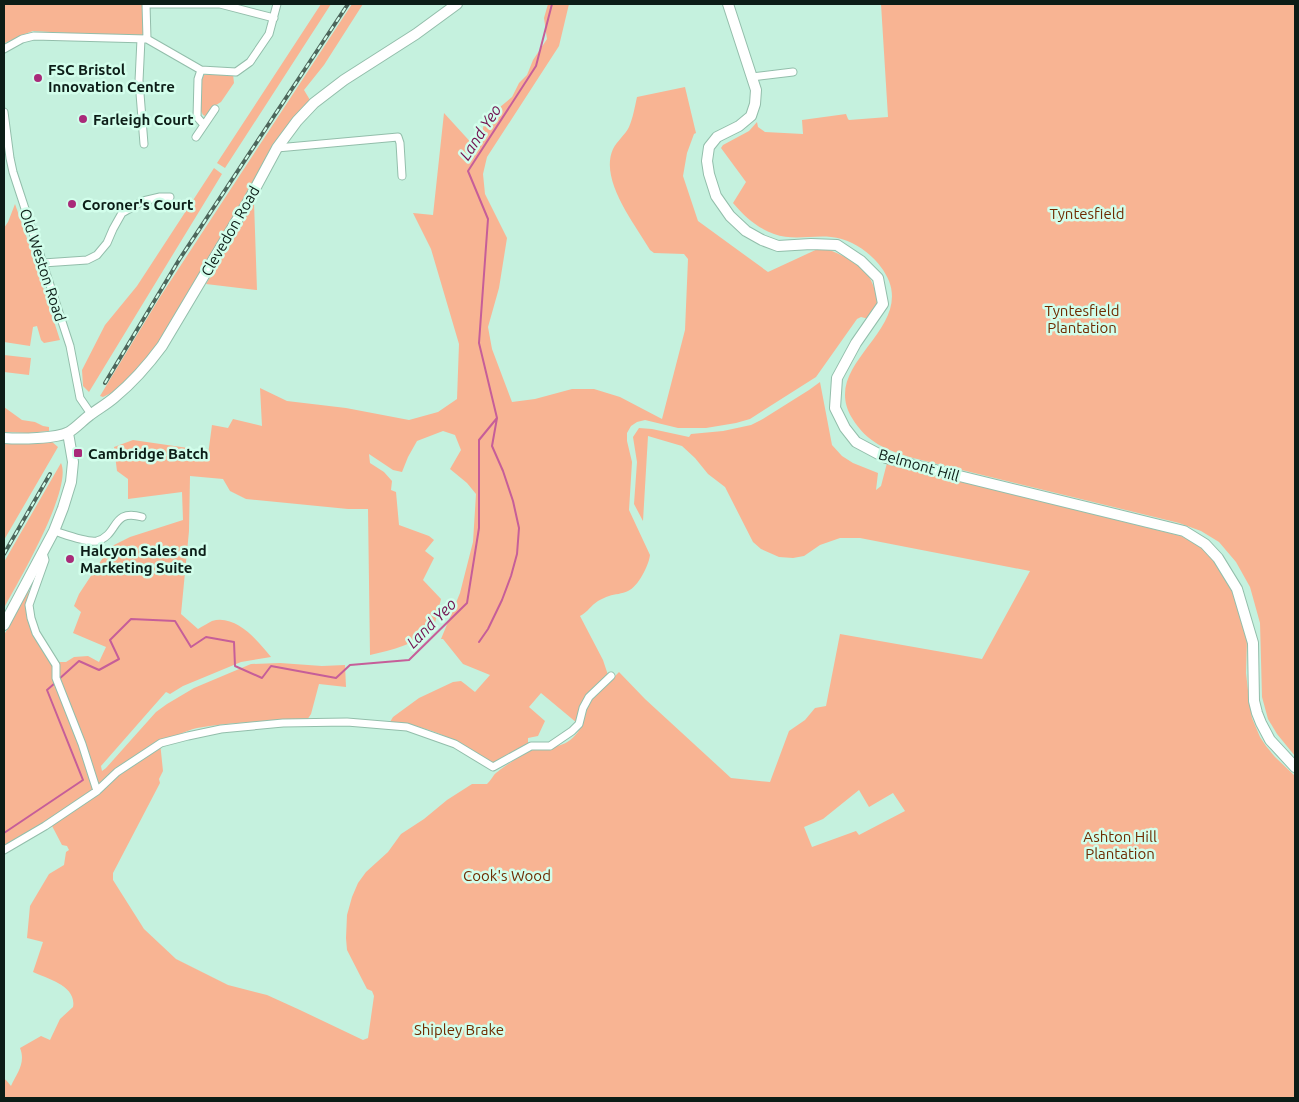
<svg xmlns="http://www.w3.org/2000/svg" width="1299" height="1102" font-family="Ubuntu,sans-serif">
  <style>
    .green { fill: #f8b493; fill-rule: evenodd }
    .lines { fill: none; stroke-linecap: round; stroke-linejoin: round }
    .stream { stroke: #c65e99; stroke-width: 2 }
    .street-casing { stroke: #93beab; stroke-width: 9 }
    .secondary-casing { stroke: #93beab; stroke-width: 12 }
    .street { stroke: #fff; stroke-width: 7 }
    .secondary { stroke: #fff; stroke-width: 10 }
    .rail-casing { stroke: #4c665b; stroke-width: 4 }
    .rail { stroke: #d2feeb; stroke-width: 2; stroke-dasharray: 5.5; stroke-linecap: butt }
    .poi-dot { fill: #a92a79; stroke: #d2feeb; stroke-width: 2 }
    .labels { text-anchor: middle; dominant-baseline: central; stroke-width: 5; stroke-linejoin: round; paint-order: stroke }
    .poi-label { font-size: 15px; font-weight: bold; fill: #0c1d17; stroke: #d2feeb; text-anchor: start }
    .park-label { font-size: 15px; fill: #6e2b00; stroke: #d2feeb }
    .street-label { font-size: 15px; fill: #0c1d17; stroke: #d2feeb }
    .water-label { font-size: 16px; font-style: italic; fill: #721150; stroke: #d2feeb }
  </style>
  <rect width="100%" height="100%" fill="#c5f1de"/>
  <path class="green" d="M4,4h139l1,27 -2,4 -3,2 -106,-6 -11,4 -17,8z
    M321,4h10l-106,164 -8,-5z
    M352,4h11l-39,61 -20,25 6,10 -29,36 -124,210 -20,25 -20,19 -14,7 -3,-1 60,-99z
    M548,4h21l-10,42 -72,111 -4,17 2,20 22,44 -8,50 -11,39 4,22 20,53 23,-3 37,-10h22l26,8 42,22 23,-89 3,-71 -4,-5 -30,-1 -4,-3c-15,-26 -51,-70 -37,-101 4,-8 12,-14 16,-22 4,-9 6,-21 8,-30l48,-10 11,46 -2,1 -7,19 -4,23 15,45 70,51 54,-25c15,6 30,12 42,23 7,7 12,22 15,32l-10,17 -8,-2 -4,2 -41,58 -66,42 -14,4 -30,5h-28l-33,-8 -8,2 -6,4 -4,7v8l5,21 -3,48 21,45c-1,10 -12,32 -22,36 -6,3 -13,3 -19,5 -4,1 -7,3 -11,5 -8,5 -9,10 -18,15l23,44 5,15 -21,21 -10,27 -36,-30 -12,14 16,14 -7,15 -10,2v5l-35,21c-13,-8 -26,-16 -40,-24 -19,-10 -41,-16 -63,-18l3,-5 26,-19 34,-16 8,-1 4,3 10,8 15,-17 -27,-11 -20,-25h-2l19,-46 13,-51 3,-48 -9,-11 -17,-14 11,-19 -6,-15 -12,-4 -26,10 -9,16 -6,15 -9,-2 -24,-16 1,9 14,9 8,9 -1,9 5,2 3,33 30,11 5,4 -9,11 9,7 -11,22 18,19 -8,32c-20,13 -40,19 -63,24l-2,-146h-20l-102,-10 -16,-8 -7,-12 -33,-3 -1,55 -8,83 17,15c5,-3 10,-6 14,-8 24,-7 46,20 59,36l-30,5 -58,24 -13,8 -4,-2 -15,17 -50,57 1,5 4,-3 50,-56 11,-8 27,-16 57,-24 29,-1 42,3 23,-1 1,22 -27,-3 -8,30 -4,6c-36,2 -74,1 -110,8 -13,3 -24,10 -37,14l3,29 -4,8 1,4 -47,90v7l31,49 32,30 52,26 39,10 33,15 63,30 5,-2 6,-42 -2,-5 -5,-2 -20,-39 -1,-12 1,-23 5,-18 6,-14 8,-11 22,-20 13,-18 23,-15 23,-19 25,-16h15c3,-3 5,-6 7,-9 6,-6 31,-23 39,-25 19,-5 31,0 45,-18 6,-8 7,-19 11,-29l30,-31 26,27 86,79 39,4 19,-51 16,-11 10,-12 11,-2 14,-72 142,25 48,-88 -170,-33h-20l-20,7 -16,11 -11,2 -14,-1 -18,-8 -8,-7 -28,-55 -17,-13 -13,-16 -13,-12 -34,-10 -5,85 -9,-17 3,-42 -4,-25 6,-9 13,1 37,8 2,-3 32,-3 28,-6 10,-5 48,-30 11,-8 12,63 10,11 11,7 25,10 -2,17 5,-4 6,-23 294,73 24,13 28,36 14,54 -1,34 3,26 3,19 8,19 6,9 9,11 20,19v322h-1291v-19l2,1 5,6c6,-13 15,-23 9,-38l21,-12 9,4 10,-21 13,-12c4,-21 -25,-28 -40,-35l10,-30 -16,-4 3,-32 19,-32 15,-9 2,-13 3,-2 -2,-4 -5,-1 -11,-21 -47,29v-218l25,-45 -2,15 28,65 3,-8h8l8,-5 14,-1 11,6 7,-15 -33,-14 8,-21 -7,-6 5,-12 31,-47 20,-10 53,-17 -1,-28 -54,7v-20l-11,-8 -3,-24 19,-7 55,8 20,7 4,-30 16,3 5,-9 29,7 -2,-38 27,13 59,7 63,12 29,-8 19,-13 2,-55 -28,-95 -18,-36 20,2 11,-102 31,34 5,-4 4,-19 10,-12 18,-15 7,-14 8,-8 6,-15 14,-21 -3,-21zM859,790l10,17 24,-14 12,18 -46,24 -3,-4 -44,16 -8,-20 19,-8z
    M881,4h414v752l-18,-22 -9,-15 -6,-22 -2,-74 -10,-36 -14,-25 -17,-20 -18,-11 -22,-8 -266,-65c-26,-8 -46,-15 -61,-40 -32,-53 57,-85 37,-137 -9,-22 -34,-42 -58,-44 -19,-2 -38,4 -57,-3 -17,-6 -30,-18 -41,-31l13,-21 -25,-34 2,-3 26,-14 8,-9 1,5 7,5 38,2 -1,-14 44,-6 2,5 1,1 39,-3z
    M209,74h24l1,9 -13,19 -5,3 -6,9 -5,2 -2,-1 -2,-4v-29l3,-7z
    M214,168l8,6 -133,218 -6,-6 -1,-16 23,-45 32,-39z
    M254,202l3,88 -51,-6z
    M15,204l16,46 29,90 -16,3 -3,-3 -4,-14 -4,1 -3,19 -26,-4v-114l4,-6z
    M4,355l27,3 -2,17 -25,-3z
    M4,407l18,13 13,2 8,4 6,1v4l-21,2 -24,-1z
    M51,441l7,6 -54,93v-98z
    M61,463c12,26 -43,119 -57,145v-46z"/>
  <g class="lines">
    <path class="stream" d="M479,642l9,-13 14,-29 9,-24 6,-22 2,-26 -6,-27 -10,-30 -11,-25 5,-28
      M58,680l21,-19 20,9 20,-11 -9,-19 21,-21 44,2 16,26 15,-10 28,5 1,24 27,12 9,-12 65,12 14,-13 59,-5 58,-57 12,-75v-88l18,-22 -18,-75 9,-124 -20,-48 68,-105 16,-62
      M4,833l79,-53 -36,-90 8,-7"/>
    <defs>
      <path id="street" d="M146,4h74l54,14
        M146,4l1,35
        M141,39l-2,42 5,63
        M4,49l18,-10 12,-3 113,3 54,31 35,2 14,-10 19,-28 8,-30
        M201,70l-3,9 -1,38 7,8
        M752,77l41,-5
        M4,112l6,46 3,14 57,174 10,52 11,16
        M196,137l19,-28
        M277,148l121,-11 2,6 2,33
        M43,263l44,-3 10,-5 10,-12 6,-14 9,-16 21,-12 17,-4h10
        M54,531c10,3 33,12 43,10 22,-6 14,-33 45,-24
        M43,553l2,7 -16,45 2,13 5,15 20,32v13l26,66 15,47
        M4,850l41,-24 52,-35 20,-19 44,-29 27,-7 33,-7 62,-6 64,-1 60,5 48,17 38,23 38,-21h19l22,-15 7,-7 4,-16 6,-11 22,-21"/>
      <path id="secondary" d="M728,4l28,86 -1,14 -4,12 -12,10 -22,11 -8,10 -2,14 2,13 7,22 14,20 16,15 16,9 16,6 33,-2 26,1 24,16 17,17 5,26 -27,39 -19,35 -2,30 10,20 11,14 30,16 298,73 21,13 13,14 19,31 16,54 1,58 3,12 4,10 9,17 25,27
        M4,438c15,1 52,1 65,-6 7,-4 14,-12 21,-17 8,-6 17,-11 25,-18 18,-15 33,-32 47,-51l87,-146 28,-52 20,-27 17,-18 30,-23 72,-46 41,-30
        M4,625l50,-94 9,-23 8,-26 2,-20 -5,-29"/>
    </defs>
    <use href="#street" class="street-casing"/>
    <use href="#secondary" class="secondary-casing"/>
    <use href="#street" class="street"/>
    <use href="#secondary" class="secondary"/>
    <defs>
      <path id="rail" d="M105,383l74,-123 169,-256
        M4,554l46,-80"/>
    </defs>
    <use href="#rail" class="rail-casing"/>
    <use href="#rail" class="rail"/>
  </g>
  <g class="poi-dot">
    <circle cx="38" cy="78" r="5"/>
    <circle cx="83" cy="119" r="5"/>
    <circle cx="72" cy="204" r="5"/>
    <rect x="73" y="448" width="10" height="10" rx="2.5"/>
    <circle cx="70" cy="559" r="5"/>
  </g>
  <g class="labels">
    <g class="poi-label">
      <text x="48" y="69">FSC Bristol<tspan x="48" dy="17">Innovation Centre</tspan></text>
      <text x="93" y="119">Farleigh Court</text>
      <text x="82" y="204">Coroner's Court</text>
      <text x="88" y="453">Cambridge Batch</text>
      <text x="80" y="550">Halcyon Sales and<tspan x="80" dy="17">Marketing Suite</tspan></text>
    </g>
    <g class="park-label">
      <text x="1087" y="213">Tyntesfield</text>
      <text x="1082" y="310">Tyntesfield<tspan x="1082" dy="17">Plantation</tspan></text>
      <text x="1120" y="836">Ashton Hill<tspan x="1120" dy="17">Plantation</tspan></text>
      <text x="507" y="875">Cook's Wood</text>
      <text x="459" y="1029">Shipley Brake</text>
    </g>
    <g class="street-label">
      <text transform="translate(230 231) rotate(-60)">Clevedon Road</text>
      <text transform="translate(43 265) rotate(72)">Old Weston Road</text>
      <text transform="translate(919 465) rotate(16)">Belmont Hill</text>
    </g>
    <g class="water-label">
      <text transform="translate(480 132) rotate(-57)">Land Yeo</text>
      <text transform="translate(431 623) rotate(-45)">Land Yeo</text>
    </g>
  </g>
  <rect width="1299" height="1102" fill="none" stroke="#0c1d17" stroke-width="10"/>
</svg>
